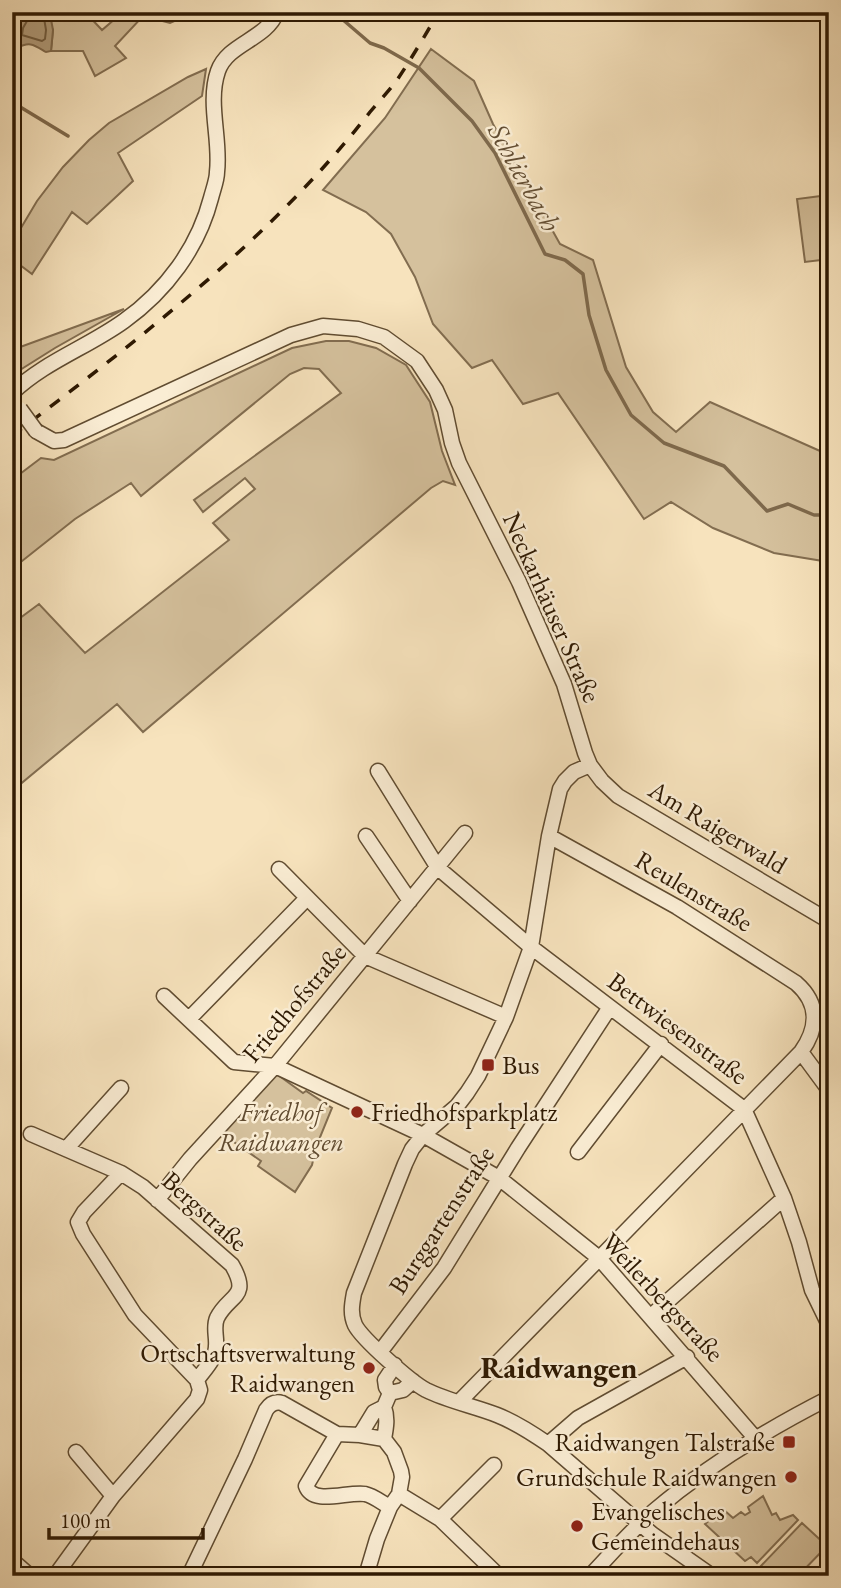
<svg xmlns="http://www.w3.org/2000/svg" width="841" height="1588" font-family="'EB Garamond',serif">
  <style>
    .green { fill: #d5c19d; stroke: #826d50; stroke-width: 2 }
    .water { fill: #b39e7d; stroke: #7e694c; stroke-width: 2 }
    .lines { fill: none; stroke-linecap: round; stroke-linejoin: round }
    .shore { stroke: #705c40; stroke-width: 2 }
    .stream { stroke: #7e694c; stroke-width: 3.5 }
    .minor-casing { stroke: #604c31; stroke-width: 17 }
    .minor { stroke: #faedd4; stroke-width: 14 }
    .rail { stroke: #2e1902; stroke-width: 3.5; stroke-dasharray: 12 12; stroke-linecap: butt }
    .minor-bridge-casing { stroke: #604c31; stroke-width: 17; stroke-linecap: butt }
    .minor-bridge { stroke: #faedd4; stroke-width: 14 }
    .poi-dot { fill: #8f2418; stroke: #faedd4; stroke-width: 2.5 }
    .labels { text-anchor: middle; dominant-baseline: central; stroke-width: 5; stroke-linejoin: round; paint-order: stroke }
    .street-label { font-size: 26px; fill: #2e1902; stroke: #faedd4 }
    .poi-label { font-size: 26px; fill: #2e1902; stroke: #faedd4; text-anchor: start }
    .park-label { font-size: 26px; font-style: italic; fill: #604b30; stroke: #faedd4 }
    .water-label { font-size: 28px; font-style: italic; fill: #634e33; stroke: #faedd4 }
    .quarter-label { font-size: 30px; font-weight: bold; fill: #2e1902; stroke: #faedd4 }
  </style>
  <rect width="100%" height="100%" fill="#f7e3bd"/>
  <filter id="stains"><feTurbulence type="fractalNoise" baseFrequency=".00286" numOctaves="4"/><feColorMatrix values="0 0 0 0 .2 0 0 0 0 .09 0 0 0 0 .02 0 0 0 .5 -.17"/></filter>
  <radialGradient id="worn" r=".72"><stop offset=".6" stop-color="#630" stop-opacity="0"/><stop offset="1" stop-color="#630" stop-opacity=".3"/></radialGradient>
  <path class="green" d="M30,12h55l17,18 21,-18h72l-25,11 -27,-7 -28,30 11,12 -31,18 -12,-25h-32l2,-21 -9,-17 -9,2z
    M431,49l43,32 19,43 67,120 33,16 33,107 27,45 23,20 34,-30 119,53v107l-55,-9 -61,-25 -42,-26 -27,17 -86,-126 -35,11 -31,-44 -20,8 -39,-44 -18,-47 -24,-43 -25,-22 -43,-22 62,-72z
    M206,69l-4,27 -84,57 15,28 -46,43 -15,-12 -40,62 -20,-15v-16l25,-42 26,-34 26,-27 20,-17 79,-46z
    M829,195v64l-24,3 -8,-63z
    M124,309l-69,39 -43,27v-25z
    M326,341h23l27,7 30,17 24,37 12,49 13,34 -12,-4 -12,7 -288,244 -26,-28 -105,87v-167l27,-20 46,49 144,-113 -16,-17 42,-34 -10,-11 -42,34 -9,-12 147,-107 -22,-24 -15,-1 -14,6 -149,122 -10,-13 -56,36 -63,50v-89l29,-22 13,2 238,-112z
    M278,1075l25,18 3,-2 26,17 -16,39 -4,18 -17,27 -37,-26 3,-5 -40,-28 53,-57z
    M763,1496l9,19 4,-2 4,7 13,-5 5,5 -41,43 -6,-6 -6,4 -40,-37 18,-15 10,9 8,-6 4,3 5,-3 -2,-5z
    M802,1523l25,23 -29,30h-31l-8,-8z"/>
  <path class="water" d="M15,12h15l5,3 9,-2 6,1 3,16 -2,21 -5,1c-12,-7 -16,-11 -29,-4l-1,6 -4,-1v-23h3l1,-6 4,-4 -2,-3 -4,-2z"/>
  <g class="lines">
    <path class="shore" d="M24,12l3,9 -4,7 -1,7 20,6 3,-2 1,-9 -3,-18"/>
    <path class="stream" d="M331,12l11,7 28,24 14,5 35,20 53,53 23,32 50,101 20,6 18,14 6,41 17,55 25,45 33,28 60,23 43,45 21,-7 26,11h15
      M12,102l56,34"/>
    <defs>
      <path id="minor" d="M12,393c32,-31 76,-46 112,-72 42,-30 74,-73 87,-123 2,-8 6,-18 6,-26 4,-33 -10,-69 1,-101 10,-28 48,-31 59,-59
        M36,431l18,10 10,-1 227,-105 32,-9 35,3 26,8 33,24 19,29 9,20 7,33 7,20 60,119 45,102 21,69 5,12 12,16 16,15 211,125
        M590,765l-16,7 -9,9 -5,8 -11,47 -18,111 -25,70 -28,59 -11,17 -10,13 -34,29 -11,14 -7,15 -51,129c-2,11 -4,21 1,32 7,14 56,57 71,65 22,11 48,16 71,25 18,7 35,18 51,29l104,90 60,42
        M378,771l60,97 93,79 213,162 40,89 15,44 13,48 17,35
        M366,836l44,65
        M279,869l86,87 141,61
        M164,996l70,66 41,4 148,69 76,43 100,80 157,181
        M189,1019l118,-121
        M801,1052l28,38
        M31,1134l90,39 22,14 89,78c19,33 -3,29 -15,53 -4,9 0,19 -1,28 0,13 -12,24 -19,34
        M66,1149l55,-61
        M578,1152l83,-108
        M157,1200l33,-41 85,-93 190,-233
        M651,1316l133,-118
        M380,1352l64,-84 74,-120 92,-141
        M390,1393l-4,-6 -1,-7 10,-15
        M459,1402l342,-350c17,-24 19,-48 -5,-69l-119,-76 -128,-71
        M337,1434l-31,52c7,20 42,5 59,8 9,2 17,9 25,13
        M360,1435l14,-23 10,-5
        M548,1444l30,-26 109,-61
        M76,1452l37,44
        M399,1494l41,25 59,57
        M440,1519l54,-54
        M14,1562l16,14
        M55,1576l58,-80 84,-97 3,-9 -3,-10 -62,-65 -52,-81 -5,-12 6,-10 37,-39
        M189,1576l56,-117 21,-49c4,-6 9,-9 16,-7l55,31 23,1 24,4
        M366,1576l11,-37 13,-32 9,-13 3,-17 -1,-6 -7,-19 -10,-13c2,-11 4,-21 0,-32l6,-14 13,-3 10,-9
        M590,1576c21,-22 41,-46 64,-65 53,-45 114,-82 175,-113"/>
    </defs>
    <use href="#minor" class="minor-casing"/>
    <use href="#minor" class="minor"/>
    <path class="rail" d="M12,436c128,-98 258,-196 358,-324 9,-11 19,-21 27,-32 15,-22 28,-45 42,-68"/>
    <defs>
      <path id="minor-bridge" d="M20,409l16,22"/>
    </defs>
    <use href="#minor-bridge" class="minor-bridge-casing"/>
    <use href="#minor-bridge" class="minor-bridge"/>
  </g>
  <g class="poi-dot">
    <rect x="481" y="1058" width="14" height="14" rx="3.5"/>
    <circle cx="357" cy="1112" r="7"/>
    <circle cx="369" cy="1368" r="7"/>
    <rect x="782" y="1435" width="14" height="14" rx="3.5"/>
    <circle cx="791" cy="1477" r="7"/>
    <circle cx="577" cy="1526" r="7"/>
  </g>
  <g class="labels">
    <g class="street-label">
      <text transform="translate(552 607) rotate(66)">Neckarhäuser Straße</text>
      <text transform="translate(718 827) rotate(31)">Am Raigerwald</text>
      <text transform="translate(694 891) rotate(31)">Reulenstraße</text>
      <text transform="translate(294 1003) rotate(-50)">Friedhofstraße</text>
      <text transform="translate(678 1028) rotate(37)">Bettwiesenstraße</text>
      <text transform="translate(205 1211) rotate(42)">Bergstraße</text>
      <text transform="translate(441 1220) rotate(-57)">Burggartenstraße</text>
      <text transform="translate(663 1297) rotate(47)">Weilerbergstraße</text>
    </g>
    <g class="poi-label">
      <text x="502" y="1065">Bus</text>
      <text x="371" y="1112">Friedhofsparkplatz</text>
      <text x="355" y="1353" text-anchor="end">Ortschaftsverwaltung<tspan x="355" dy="30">Raidwangen</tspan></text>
      <text x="775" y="1442" text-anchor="end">Raidwangen Talstraße</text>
      <text x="777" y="1477" text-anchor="end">Grundschule Raidwangen</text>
      <text x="591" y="1511">Evangelisches<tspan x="591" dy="30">Gemeindehaus</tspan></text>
    </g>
    <g class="park-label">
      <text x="281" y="1112">Friedhof<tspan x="281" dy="30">Raidwangen</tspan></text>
    </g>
    <g class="water-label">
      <text transform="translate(525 177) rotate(61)">Schlierbach</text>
    </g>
    <g class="quarter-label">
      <text x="559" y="1367">Raidwangen</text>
    </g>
  </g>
  <rect width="841" height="1588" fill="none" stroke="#f7e3bd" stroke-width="42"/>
  <rect x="14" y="14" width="813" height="1560" fill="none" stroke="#2e1902" stroke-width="3.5"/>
  <rect x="21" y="21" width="799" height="1546" fill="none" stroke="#2e1902" stroke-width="2"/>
  <path d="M49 1528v10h154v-10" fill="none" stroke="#2e1902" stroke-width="3.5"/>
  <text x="60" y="1528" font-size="21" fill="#2e1902" stroke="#faedd4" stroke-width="5" paint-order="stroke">100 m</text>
  <rect width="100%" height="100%" filter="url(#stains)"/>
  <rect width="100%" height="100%" fill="url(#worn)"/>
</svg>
